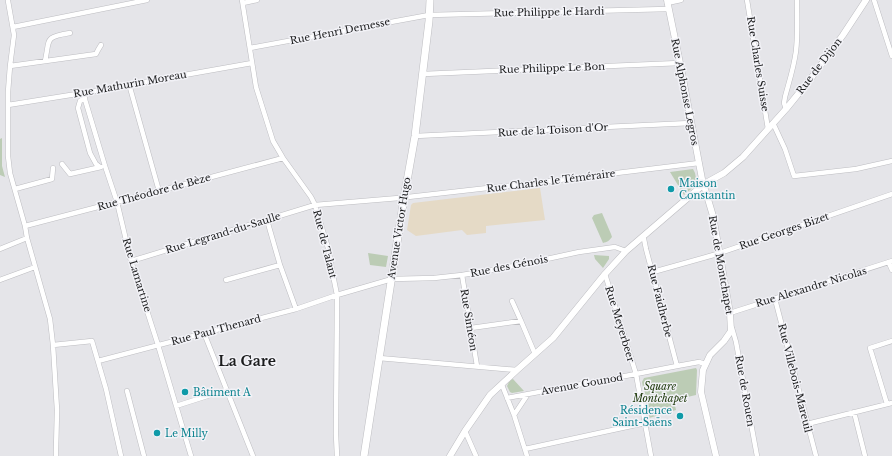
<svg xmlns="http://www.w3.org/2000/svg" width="892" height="456" font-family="'Libre Baskerville',serif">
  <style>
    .education { fill: #e5dac6 }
    .green { fill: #bcccb5 }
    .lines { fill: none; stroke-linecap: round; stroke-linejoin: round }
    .minor-casing { stroke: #bdbdc1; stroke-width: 5.5 }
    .tertiary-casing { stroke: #bdbdc1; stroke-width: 7 }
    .secondary-casing { stroke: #bdbdc1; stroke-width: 8 }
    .minor { stroke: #fff; stroke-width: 4.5 }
    .tertiary { stroke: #fff; stroke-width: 6 }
    .secondary { stroke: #fff; stroke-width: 7 }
    .culture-dot { fill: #0f9aa8; stroke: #f2f2f7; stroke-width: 1.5 }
    .labels { text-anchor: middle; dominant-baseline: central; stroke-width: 3; stroke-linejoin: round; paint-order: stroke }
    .street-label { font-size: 10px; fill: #1b1c1d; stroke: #f2f2f7 }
    .culture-label { font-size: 10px; fill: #0d838f; stroke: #f2f2f7; text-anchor: start }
    .park-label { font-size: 10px; font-style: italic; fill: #183404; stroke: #f2f2f7 }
    .district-label { font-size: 14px; font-weight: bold; fill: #1b1c1d; stroke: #f2f2f7 }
  </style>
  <rect width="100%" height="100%" fill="#e5e5e9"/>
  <path class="education" d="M540,188l5,32 -59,6v7l-19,2 -5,-5 -46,6 -9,-6 4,-25 2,-2z"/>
  <path class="green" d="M2,138v28l3,11 -5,-2v-36z
    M693,169l2,4 2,11 -13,11 -14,-23z
    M602,213l9,21 1,3c-3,4 -5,5 -9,6l-11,-25 2,-3z
    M368,253l20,3 -2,11 -16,-2z
    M594,255l15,1v3l-6,9 -8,-9z
    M696,368l1,2 -1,25 -22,5 2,10 -27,8 -7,-36 2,-4z
    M513,379l11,12 -12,2 -2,-1 -3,-6 3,-6z"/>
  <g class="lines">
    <defs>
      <path id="minor" d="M242,0l14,87 17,54 10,17 28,39 4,8 13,43 4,22 5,25 -1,139 1,22
        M747,0l21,129
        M874,0l18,56
        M8,1l6,34 -4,31 -2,26v64l2,17 15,53 2,12 23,81 3,26 4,65 -1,41v5
        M243,3l14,-3
        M667,3l14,-3
        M13,27l134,-27
        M250,48l179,-33 239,-6
        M45,61c5,-22 -1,-24 25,-28
        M10,66l86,-12 2,-4 3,-5
        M423,74l257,-11
        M129,84l30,107
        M83,93l22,73 12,36 14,59 27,84 33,111
        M85,98l-5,3 -2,7 12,45 6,11 4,3
        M8,105l75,-12 169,-30
        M786,109l-2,-6 1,-6c4,-15 9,-30 11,-46 2,-17 1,-34 1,-51
        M773,123l12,26 9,27 62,-7 36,-8
        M415,136l276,-13
        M62,164l8,10 31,-7
        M15,189l37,-10 1,-11
        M267,220l13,45 16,44
        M25,226l134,-35 124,-33
        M642,237l2,2 2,10 31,117
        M0,249l27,-11
        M131,261l184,-56 84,-7 160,-18 140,-17
        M889,263l3,7
        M653,272l64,-18 175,-60
        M605,274l31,100 15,82
        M462,275l15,91
        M0,280l35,-13
        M226,280l54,-15
        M775,299l41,157
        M512,301l9,20
        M730,313l162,-52
        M471,328l50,-7 14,33
        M732,328l4,14 21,114
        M204,333l49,123
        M53,345l39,-4 14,48 15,67
        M379,358l138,12
        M98,361l198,-52 41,-14 55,-16 42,-1 28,-3 52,-9 65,-14 36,-5 11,4
        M502,385l12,30 13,41
        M127,391l17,65
        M507,398l129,-24 41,-8 22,-4 6,2
        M887,404l-17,-56 22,-7
        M176,406l50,-16
        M854,412l11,44
        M514,415l14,-21
        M807,424l85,-21
        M465,431l11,25
        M525,449l120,-26"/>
      <path id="tertiary" d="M667,0l13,63 22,116 11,37 17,97 1,18 -7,10 -14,14 -7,15 -2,22 15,64
        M450,456l15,-25 25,-36 27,-25 36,-32 52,-64 21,-23 78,-67 20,-11 19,-16 43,-48 26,-32 31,-42 23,-35"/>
      <path id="secondary" d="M364,456l40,-258 11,-62 14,-115 1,-21"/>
    </defs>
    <use href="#minor" class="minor-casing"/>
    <use href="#tertiary" class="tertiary-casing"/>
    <use href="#secondary" class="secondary-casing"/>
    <use href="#minor" class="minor"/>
    <use href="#tertiary" class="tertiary"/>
    <use href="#secondary" class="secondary"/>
  </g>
  <g class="culture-dot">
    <circle cx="671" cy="189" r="4"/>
    <circle cx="185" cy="392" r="4"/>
    <circle cx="680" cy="416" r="4"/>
    <circle cx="157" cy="433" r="4"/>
  </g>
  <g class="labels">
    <g class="street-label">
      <text transform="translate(549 12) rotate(-1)">Rue Philippe le Hardi</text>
      <text transform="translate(340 31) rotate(-11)">Rue Henri Demesse</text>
      <text transform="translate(758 64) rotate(81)">Rue Charles Suisse</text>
      <text transform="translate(819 66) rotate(-53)">Rue de Dijon</text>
      <text transform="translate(552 68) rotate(-2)">Rue Philippe Le Bon</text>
      <text transform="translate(130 84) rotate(-10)">Rue Mathurin Moreau</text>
      <text transform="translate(685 92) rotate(79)">Rue Alphonse Legros</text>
      <text transform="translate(553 130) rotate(-3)">Rue de la Toison d'Or</text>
      <text transform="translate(551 181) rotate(-7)">Rue Charles le Téméraire</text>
      <text transform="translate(154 192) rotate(-15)">Rue Théodore de Bèze</text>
      <text transform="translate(399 228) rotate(-81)">Avenue Victor Hugo</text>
      <text transform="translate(784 231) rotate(-19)">Rue Georges Bizet</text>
      <text transform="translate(223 233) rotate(-17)">Rue Legrand-du-Saulle</text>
      <text transform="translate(325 244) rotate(76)">Rue de Talant</text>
      <text transform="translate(721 265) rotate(80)">Rue de Montchapet</text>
      <text transform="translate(509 266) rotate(-11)">Rue des Génois</text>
      <text transform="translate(137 275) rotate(73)">Rue Lamartine</text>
      <text transform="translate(811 287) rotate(-17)">Rue Alexandre Nicolas</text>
      <text transform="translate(660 301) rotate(76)">Rue Faidherbe</text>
      <text transform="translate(469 320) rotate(81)">Rue Siméon</text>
      <text transform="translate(620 324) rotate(73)">Rue Meyerbeer</text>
      <text transform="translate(216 330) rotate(-15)">Rue Paul Thenard</text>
      <text transform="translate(795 378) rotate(76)">Rue Villebois-Mareuil</text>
      <text transform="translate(582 384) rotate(-10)">Avenue Gounod</text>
      <text transform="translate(745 391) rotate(80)">Rue de Rouen</text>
    </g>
    <g class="culture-label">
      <text x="679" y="183">Maison<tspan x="679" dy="12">Constantin</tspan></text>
      <text x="193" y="392">Bâtiment A</text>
      <text x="672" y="410" text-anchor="end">Résidence<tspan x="672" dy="12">Saint-Saëns</tspan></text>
      <text x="165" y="433">Le Milly</text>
    </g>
    <g class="park-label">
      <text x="660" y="386">Square<tspan x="660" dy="12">Montchapet</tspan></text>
    </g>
    <g class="district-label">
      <text x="247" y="361">La Gare</text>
    </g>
  </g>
</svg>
